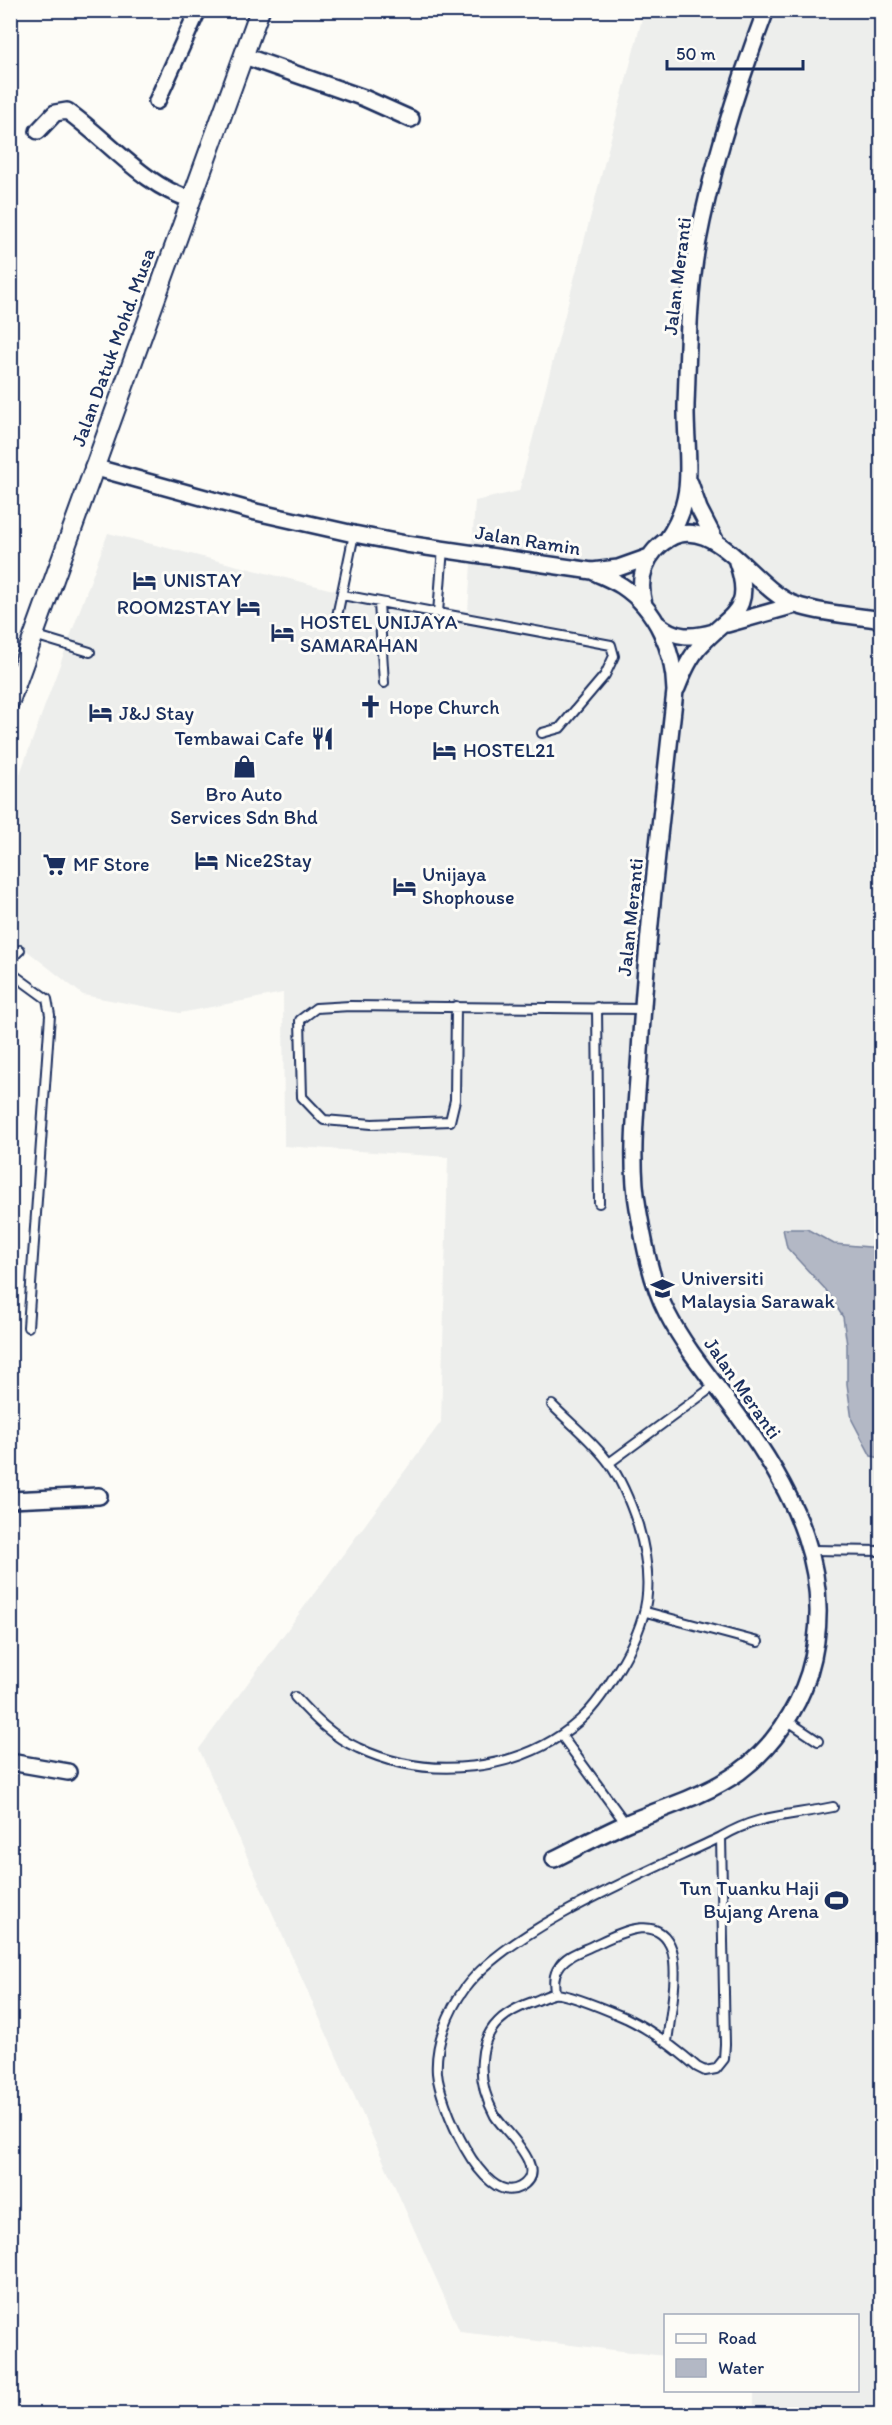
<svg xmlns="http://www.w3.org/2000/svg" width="892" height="2425" font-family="Itim,sans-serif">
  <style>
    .built { fill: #edeeec }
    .water { fill: #b3b8c5; stroke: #76819c; stroke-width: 1.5 }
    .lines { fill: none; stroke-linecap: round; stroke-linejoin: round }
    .service-casing { stroke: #1b2f5e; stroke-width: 12 }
    .minor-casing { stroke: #1b2f5e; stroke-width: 20 }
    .tertiary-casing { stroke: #1b2f5e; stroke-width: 22 }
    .service { stroke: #fdfcf7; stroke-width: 8 }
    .minor { stroke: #fdfcf7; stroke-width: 15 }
    .tertiary { stroke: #fdfcf7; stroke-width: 18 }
    .labels { text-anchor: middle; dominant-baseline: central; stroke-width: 6; stroke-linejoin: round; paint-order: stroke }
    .street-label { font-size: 20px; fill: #1b2f5e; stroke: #fdfcf7 }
    .poi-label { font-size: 20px; fill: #1b2f5e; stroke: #fdfcf7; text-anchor: start }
  </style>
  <rect width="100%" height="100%" fill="#fdfcf7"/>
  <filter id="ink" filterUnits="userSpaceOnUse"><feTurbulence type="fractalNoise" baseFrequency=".0167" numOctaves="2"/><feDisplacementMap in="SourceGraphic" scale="12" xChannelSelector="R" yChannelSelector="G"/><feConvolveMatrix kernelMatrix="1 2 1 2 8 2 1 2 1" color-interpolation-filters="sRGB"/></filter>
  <g filter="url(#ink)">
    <path class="built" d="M644,11h237v2403h-127v-23l104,-1v-74h-192l-1,40 -205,-24 -261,-583 242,-327 7,-265 -164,-11 -1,-153 -103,20 -97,-18 -72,-57 -1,-137 98,-268 221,56 139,22 7,-110 44,-10z"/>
    <path class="water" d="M783,1229h24l27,15 47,4v210l-10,-2 -19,-36 -5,-36v-39l-4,-28 -17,-27 -39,-42z"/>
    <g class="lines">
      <defs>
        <path id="service" d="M342,595l269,50 3,11 -9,19 -45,53 -18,5
          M379,603l5,80
          M438,613l5,-65
          M336,621l18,-87
          M34,635l56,17
          M10,960l10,-10
          M10,972l37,27 3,16 -22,312
          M456,1006l-1,94 -5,21 -78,3 -48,-4 -22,-23 -2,-77 16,-12 34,-2 292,3
          M597,1007l2,196
          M609,1463l105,-77
          M811,1550l71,1
          M646,1612l112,30
          M295,1697c18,20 38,40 63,51 70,33 162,25 221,-27 16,-14 28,-33 39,-51 32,-52 37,-86 20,-145 -7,-21 -16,-44 -29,-62 -15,-21 -38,-39 -57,-58
          M788,1721l30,20
          M561,1735l65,89
          M721,1837c-71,34 -210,90 -256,151 -17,23 -30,56 -28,85 2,27 45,135 83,114 31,-17 -15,-55 -25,-71 -9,-17 -15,-37 -13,-56 2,-34 24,-49 53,-59 6,-2 12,-6 18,-7 13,-2 59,18 73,24 27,13 48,29 71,49l8,4 11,-2 8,-10 1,-15 -4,-207c38,-23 69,-21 112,-30
          M555,1993c-1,-9 -2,-18 4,-26 7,-12 23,-16 35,-22 24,-11 65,-34 78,5 7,24 -2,66 -5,92"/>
        <path id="minor" d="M244,56l120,42 47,21
          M157,101l41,-91
          M38,131l17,-18 12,-2c39,27 79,77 124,88
          M93,467l163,45 98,22 52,10 186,27 26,-3 31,-11
          M690,483l9,26 16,31
          M666,541c33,-46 19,-84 20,-136 2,-52 2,-107 11,-159 15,-80 40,-159 69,-236
          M644,605c-5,-20 -3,-39 11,-55 52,-55 97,41 141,55 26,9 58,10 86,15
          M658,624c17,15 35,14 56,8
          M727,624l68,-19
          M677,688c6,-15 13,-32 25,-44 27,-30 53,-32 35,-82
          M10,1500l89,-4
          M10,1762l58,10
          M554,1859c24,-12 48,-25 73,-36 38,-16 78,-27 112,-51 33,-24 58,-61 70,-99 29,-97 -15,-182 -72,-259 -24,-33 -51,-64 -70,-101 -16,-31 -23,-70 -29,-105 -9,-50 -1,-106 2,-157 7,-120 22,-240 35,-360 -1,-40 -18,-82 -53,-105 -9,-6 -20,-10 -30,-15"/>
        <path id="tertiary" d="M10,701l250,-691"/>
      </defs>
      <use href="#service" class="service-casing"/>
      <use href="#minor" class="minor-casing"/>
      <use href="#tertiary" class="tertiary-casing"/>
      <use href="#service" class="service"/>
      <use href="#minor" class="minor"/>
      <use href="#tertiary" class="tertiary"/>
    </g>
  </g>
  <defs>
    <symbol id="hotel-bare" viewBox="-9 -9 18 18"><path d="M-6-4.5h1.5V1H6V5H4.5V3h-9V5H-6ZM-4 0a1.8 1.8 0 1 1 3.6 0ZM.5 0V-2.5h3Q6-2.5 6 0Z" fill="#1b2f5e" stroke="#fdfcf7" stroke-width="2.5" paint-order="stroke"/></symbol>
    <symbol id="church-bare" viewBox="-9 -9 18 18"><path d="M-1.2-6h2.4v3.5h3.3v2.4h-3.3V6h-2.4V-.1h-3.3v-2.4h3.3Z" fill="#1b2f5e" stroke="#fdfcf7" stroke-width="2.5" paint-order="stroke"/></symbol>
    <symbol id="restaurant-bare" viewBox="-9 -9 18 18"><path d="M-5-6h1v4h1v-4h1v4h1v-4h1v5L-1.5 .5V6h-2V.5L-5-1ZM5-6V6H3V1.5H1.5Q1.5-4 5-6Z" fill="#1b2f5e" stroke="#fdfcf7" stroke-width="2.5" paint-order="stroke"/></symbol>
    <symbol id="shop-bare" viewBox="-9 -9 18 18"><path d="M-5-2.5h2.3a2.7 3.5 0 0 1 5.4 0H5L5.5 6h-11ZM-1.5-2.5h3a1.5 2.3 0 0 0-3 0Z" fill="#1b2f5e" stroke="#fdfcf7" stroke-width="2.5" paint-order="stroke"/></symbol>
    <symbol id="supermarket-bare" viewBox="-9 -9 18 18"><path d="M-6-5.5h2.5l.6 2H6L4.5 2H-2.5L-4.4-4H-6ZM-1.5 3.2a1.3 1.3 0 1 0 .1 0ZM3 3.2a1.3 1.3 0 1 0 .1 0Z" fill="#1b2f5e" stroke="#fdfcf7" stroke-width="2.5" paint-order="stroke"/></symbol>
    <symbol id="university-bare" viewBox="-9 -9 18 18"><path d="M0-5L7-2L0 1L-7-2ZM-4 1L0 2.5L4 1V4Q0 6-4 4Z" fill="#1b2f5e" stroke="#fdfcf7" stroke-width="2.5" paint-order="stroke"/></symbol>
    <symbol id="stadium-bare" viewBox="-9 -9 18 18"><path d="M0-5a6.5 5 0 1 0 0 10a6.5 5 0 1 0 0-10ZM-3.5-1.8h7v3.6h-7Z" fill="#1b2f5e" stroke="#fdfcf7" stroke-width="2.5" paint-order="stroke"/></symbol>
  </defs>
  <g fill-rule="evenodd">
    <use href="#hotel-bare" x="128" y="564" width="33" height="33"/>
    <use href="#hotel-bare" x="232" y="590" width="33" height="33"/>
    <use href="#hotel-bare" x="266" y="616" width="33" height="33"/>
    <use href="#church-bare" x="354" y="690" width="33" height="33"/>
    <use href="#hotel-bare" x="84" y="696" width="33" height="33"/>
    <use href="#restaurant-bare" x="306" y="722" width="33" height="33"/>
    <use href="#hotel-bare" x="428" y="734" width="33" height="33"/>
    <use href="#shop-bare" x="228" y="750" width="33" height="33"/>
    <use href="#hotel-bare" x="190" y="844" width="33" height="33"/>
    <use href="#supermarket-bare" x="38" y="848" width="33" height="33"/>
    <use href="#hotel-bare" x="388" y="870" width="33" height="33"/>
    <use href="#university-bare" x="646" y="1272" width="33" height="33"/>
    <use href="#stadium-bare" x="820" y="1884" width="33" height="33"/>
  </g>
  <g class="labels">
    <g class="street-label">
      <text transform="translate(677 276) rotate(-83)">Jalan Meranti</text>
      <text transform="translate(113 347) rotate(-70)">Jalan Datuk Mohd. Musa</text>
      <text transform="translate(528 540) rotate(9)">Jalan Ramin</text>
      <text transform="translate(630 917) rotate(-84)">Jalan Meranti</text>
      <text transform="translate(743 1388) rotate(55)">Jalan Meranti</text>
    </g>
    <g class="poi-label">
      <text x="163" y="580">UNISTAY</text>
      <text x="231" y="607" text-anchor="end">ROOM2STAY</text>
      <text x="300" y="622">HOSTEL UNIJAYA<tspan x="300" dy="23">SAMARAHAN</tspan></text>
      <text x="389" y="707">Hope Church</text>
      <text x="119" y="713">J&amp;J Stay</text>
      <text x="304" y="738" text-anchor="end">Tembawai Cafe</text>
      <text x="463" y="750">HOSTEL21</text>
      <text x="244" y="794" text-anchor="middle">Bro Auto<tspan x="244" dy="23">Services Sdn Bhd</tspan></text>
      <text x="225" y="860">Nice2Stay</text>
      <text x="73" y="864">MF Store</text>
      <text x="422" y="874">Unijaya<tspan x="422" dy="23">Shophouse</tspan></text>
      <text x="681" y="1278">Universiti<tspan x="681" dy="23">Malaysia Sarawak</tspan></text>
      <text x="819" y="1888" text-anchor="end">Tun Tuanku Haji<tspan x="819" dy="23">Bujang Arena</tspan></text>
    </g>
  </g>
  <rect width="892" height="2425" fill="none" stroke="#fdfcf7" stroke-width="36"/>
  <rect x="18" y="18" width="856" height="2389" fill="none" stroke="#1b2f5e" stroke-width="2" filter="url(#ink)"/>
  <rect x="664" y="2314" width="195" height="78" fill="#fdfcf7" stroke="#a3aaba" stroke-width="1.5"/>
  <rect x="676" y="2334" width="30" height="9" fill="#fdfcf7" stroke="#a3aaba" stroke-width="1.5"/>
  <text x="718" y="2344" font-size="18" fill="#1b2f5e">Road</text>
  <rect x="676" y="2359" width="30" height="18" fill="#b3b8c5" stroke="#a3aaba" stroke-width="1.5"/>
  <text x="718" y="2374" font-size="18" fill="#1b2f5e">Water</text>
  <path d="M667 60v9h136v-9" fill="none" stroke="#1b2f5e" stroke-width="3"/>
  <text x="676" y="60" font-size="18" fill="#1b2f5e" stroke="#fdfcf7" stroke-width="4.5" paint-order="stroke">50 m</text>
</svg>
